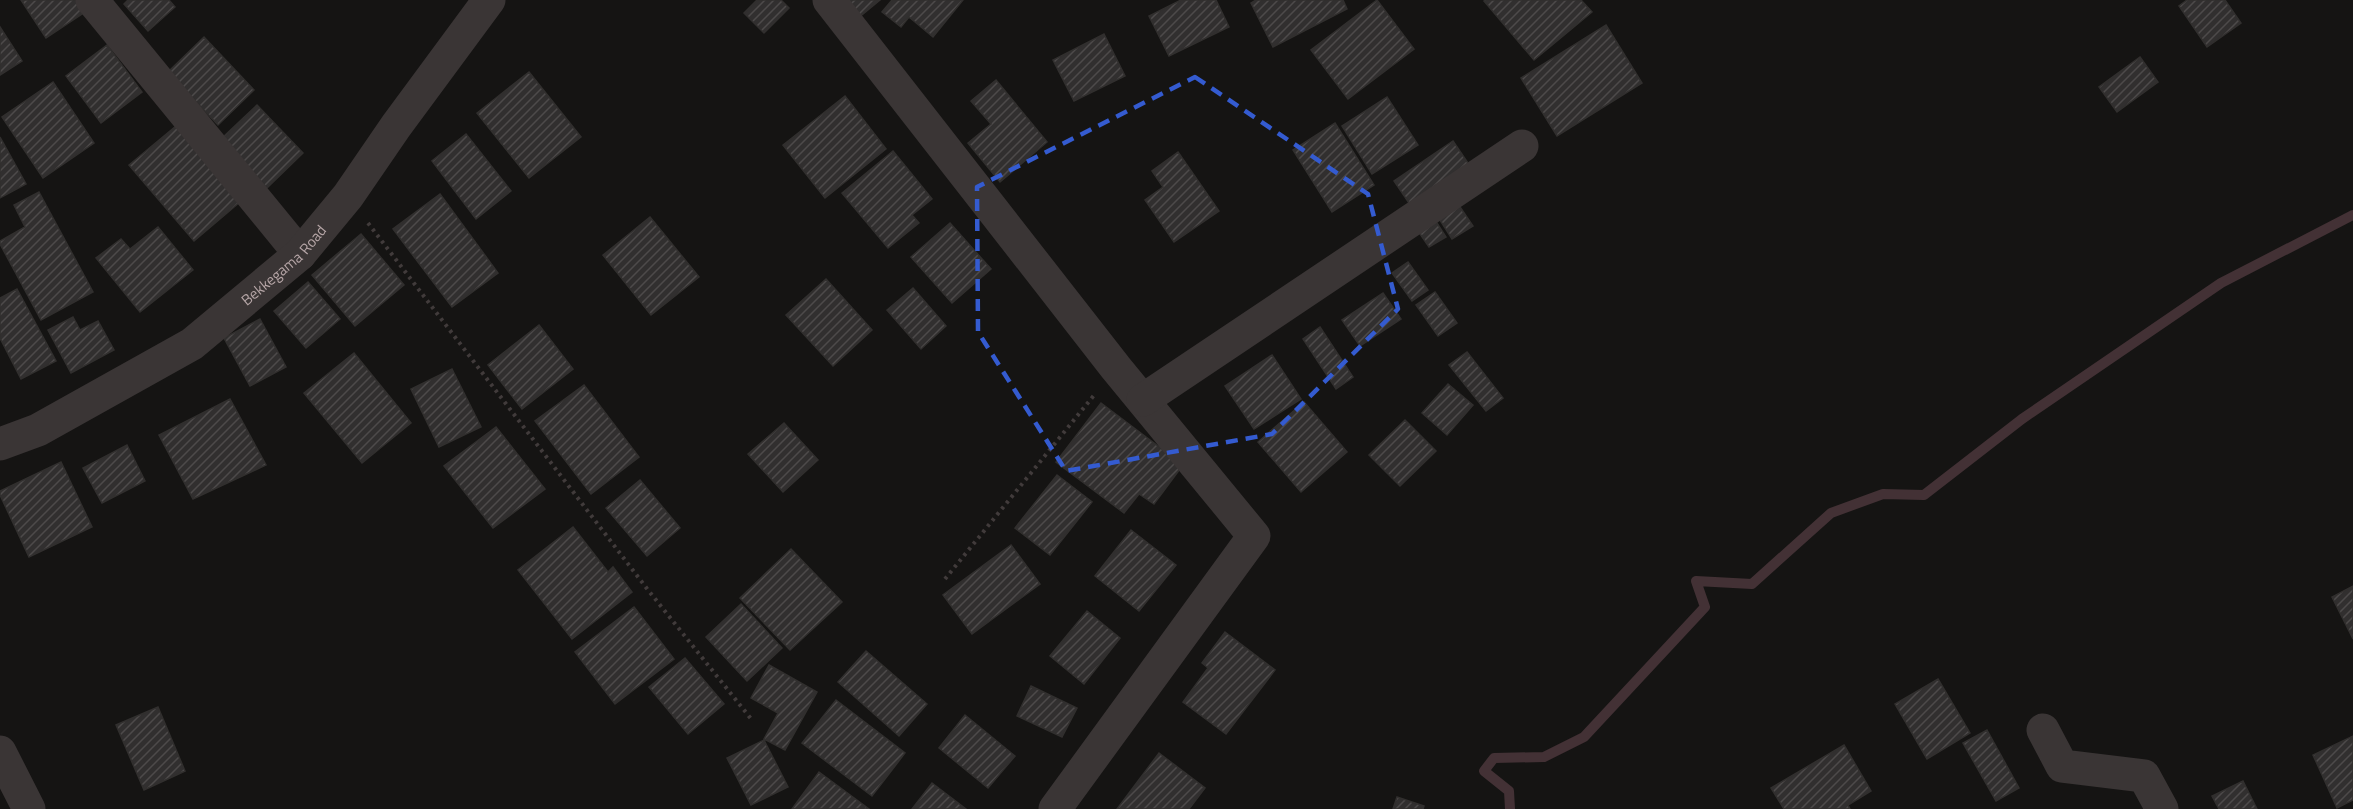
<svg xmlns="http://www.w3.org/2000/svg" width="2353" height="809" font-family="'Titillium Web',sans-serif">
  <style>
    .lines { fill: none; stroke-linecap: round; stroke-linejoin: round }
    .stream { stroke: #433135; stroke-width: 10 }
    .building { fill: url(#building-hatch); stroke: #312f2e; stroke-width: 1.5 }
    .path { stroke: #413b3b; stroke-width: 4; stroke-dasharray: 3 4.5; stroke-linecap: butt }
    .minor { stroke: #3a3535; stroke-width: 33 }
    .marked { fill: none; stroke: #345bd0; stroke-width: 4.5; stroke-dasharray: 12 8; stroke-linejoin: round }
    .labels { text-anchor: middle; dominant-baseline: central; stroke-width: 4.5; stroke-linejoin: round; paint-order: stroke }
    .street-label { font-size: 15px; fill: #b5a5a6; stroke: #100f0f }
  </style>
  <defs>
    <pattern id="building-hatch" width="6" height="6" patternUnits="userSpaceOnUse" patternTransform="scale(1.5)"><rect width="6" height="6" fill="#312f2f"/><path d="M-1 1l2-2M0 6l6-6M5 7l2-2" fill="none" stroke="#4d4a4a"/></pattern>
  </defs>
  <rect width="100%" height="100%" fill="#151413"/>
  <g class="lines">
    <path class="stream" d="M1510,809l-1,-18 -25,-20 10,-13 50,-1 40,-20 121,-130 -9,-26 56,3 79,-71 52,-19 41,1 98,-76 199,-136 132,-68"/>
  </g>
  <path class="building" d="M21,0h56l8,12 -39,26z
    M128,0h41l6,7 -27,24 -24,-27z
    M757,0h24l8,8 -25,25 -20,-20z
    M841,0h39l-23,19z
    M892,0h71l-30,37 -24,-20 -8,10 -19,-15z
    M1181,0h35l13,27 -60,29 -20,-40z
    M1256,0h87l4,9 -74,38 -22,-44z
    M1377,0l37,49 -66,50 -37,-49z
    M1485,0h96l11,12 -58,48 -50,-59z
    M2187,0h38l16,23 -34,24 -28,-41z
    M1606,25l36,58 -85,53 -36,-58z
    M0,27l22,34 -22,14z
    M1104,34l21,42 -51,25 -21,-41z
    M204,37l50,53 -36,35 -50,-53z
    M107,45l35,47 -41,31 -35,-47z
    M2140,57l18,25 -41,30 -18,-25z
    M529,72l52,65 -52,41 -52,-65z
    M996,80l51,62 -47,40 -32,-39 23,-19 -20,-23z
    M53,82l41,61 -51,35 -41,-61z
    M845,96l41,53 -61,49 -42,-53z
    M1387,97l31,48 -46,29 -30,-48z
    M257,105l46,48 -36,35 -46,-49z
    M1335,123l39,62 -42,27 -39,-62z
    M176,126l64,76 -46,39 -65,-76z
    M466,134l45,57 -35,28 -44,-58z
    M0,137l26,47 -26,14z
    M1453,141l17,25 -59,40 -17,-25z
    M893,151l39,48 -20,16 7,8 -31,25 -46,-55z
    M1178,152l41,59 -45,31 -29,-42 18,-13 -11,-16z
    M39,192l54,100 -52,28 -41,-76v-3l25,-14 -11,-22z
    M440,194l58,79 -46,34 -59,-78z
    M1458,204l15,22 -21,13 -14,-22z
    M650,217l49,60 -48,38 -48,-60z
    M1435,220l11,17 -17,10 -11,-16z
    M950,223l41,46 -39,34 -41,-46z
    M158,227l35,43 -53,42 -44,-54 25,-19 9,10z
    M361,234l43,51 -49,41 -43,-51z
    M1408,262l20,28 -16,11 -20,-28z
    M826,279l46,51 -39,36 -47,-51z
    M308,282l32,37 -34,29 -32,-37z
    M913,288l33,38 -25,23 -34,-39z
    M17,289l39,72 -35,18 -21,-41v-40z
    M1435,292l22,31 -19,13 -22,-31z
    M1383,293l18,26 -41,27 -18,-26z
    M73,317l7,13 18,-9 16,29 -43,23 -23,-43z
    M260,319l26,48 -36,19 -26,-48z
    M539,325l34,44 -51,40 -34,-44z
    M1320,327l33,50 -17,12 -33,-50z
    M1467,352l36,46 -17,13 -37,-46z
    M354,353l57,70 -49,40 -58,-70z
    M1272,355l29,44 -47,30 -29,-43z
    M452,369l29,58 -42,20 -28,-58z
    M1448,384l25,21 -26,30 -25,-22z
    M584,385l55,72 -48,37 -56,-73z
    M230,399l36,66 -73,34 -34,-64z
    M1304,402l43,50 -46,40 -43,-50z
    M1101,403l82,62 -29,39 -15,-10 -15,19 -68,-51z
    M1405,420l31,31 -36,35 -31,-31z
    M784,423l34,37 -35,32 -35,-38z
    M496,427l49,62 -52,39 -49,-62z
    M127,445l18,36 -43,22 -19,-35z
    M61,462l31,65 -63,30 -29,-62v-4z
    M1057,475l35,27 -42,53 -35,-27z
    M640,480l40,48 -33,28 -41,-48z
    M573,527l35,45 5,-5 19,25 -60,47 -54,-69z
    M1131,530l45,35 -37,46 -44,-35z
    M1011,545l29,39 -68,50 -29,-39z
    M791,549l51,53 -52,48 -50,-52z
    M2353,586v53l-21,-42z
    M741,604l41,44 -35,33 -41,-44z
    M634,607l40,52 -59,45 -40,-52z
    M1087,611l33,27 -36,46 -34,-28z
    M1225,632l50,38 -49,64 -43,-32 25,-34 -6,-5z
    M866,651l61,53 -28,32 -61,-54z
    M685,658l39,46 -36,30 -39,-47z
    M769,665l48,27 -32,58 -21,-11 14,-26 -27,-15z
    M1938,679l32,54 -43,26 -32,-55z
    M1031,686l46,22 -15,29 -45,-21z
    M836,700l69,53 -33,43 -70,-53z
    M158,707l27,64 -41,19 -28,-65z
    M965,715l50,41 -27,32 -49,-40z
    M1987,730l32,58 -23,13 -33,-58z
    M2353,736v64l-16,8 -24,-53z
    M764,740l24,47 -37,18 -24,-47z
    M1844,745l27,46 -23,14 2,4h-66l-13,-21z
    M1159,753l46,35 -16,21h-72z
    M819,772l50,37h-77z
    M2243,781l14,28h-38l-7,-13z
    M932,783l34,26h-54z
    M1397,797l27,9 -1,3h-30z"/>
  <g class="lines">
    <path class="path" d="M368,223l280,367 104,130
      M945,579l150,-185"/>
    <g class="minor">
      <path d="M92,0l208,254"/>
      <path d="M829,0l287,368 138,168 -199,273"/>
      <path d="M1143,400l379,-254"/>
      <path id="s1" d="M0,444l38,-14 154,-86 108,-90 48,-58 48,-70 93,-126"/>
      <path d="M2043,730l19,36 82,10 18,33"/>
      <path d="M0,752l29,57"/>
    </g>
  </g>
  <path class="marked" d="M1195,77l173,117 30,115 -126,125 -206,37 -88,-139 -1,-145z"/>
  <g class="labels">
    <g class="street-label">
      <text stroke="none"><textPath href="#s1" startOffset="338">Bekkegama Road</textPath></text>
    </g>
  </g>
</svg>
